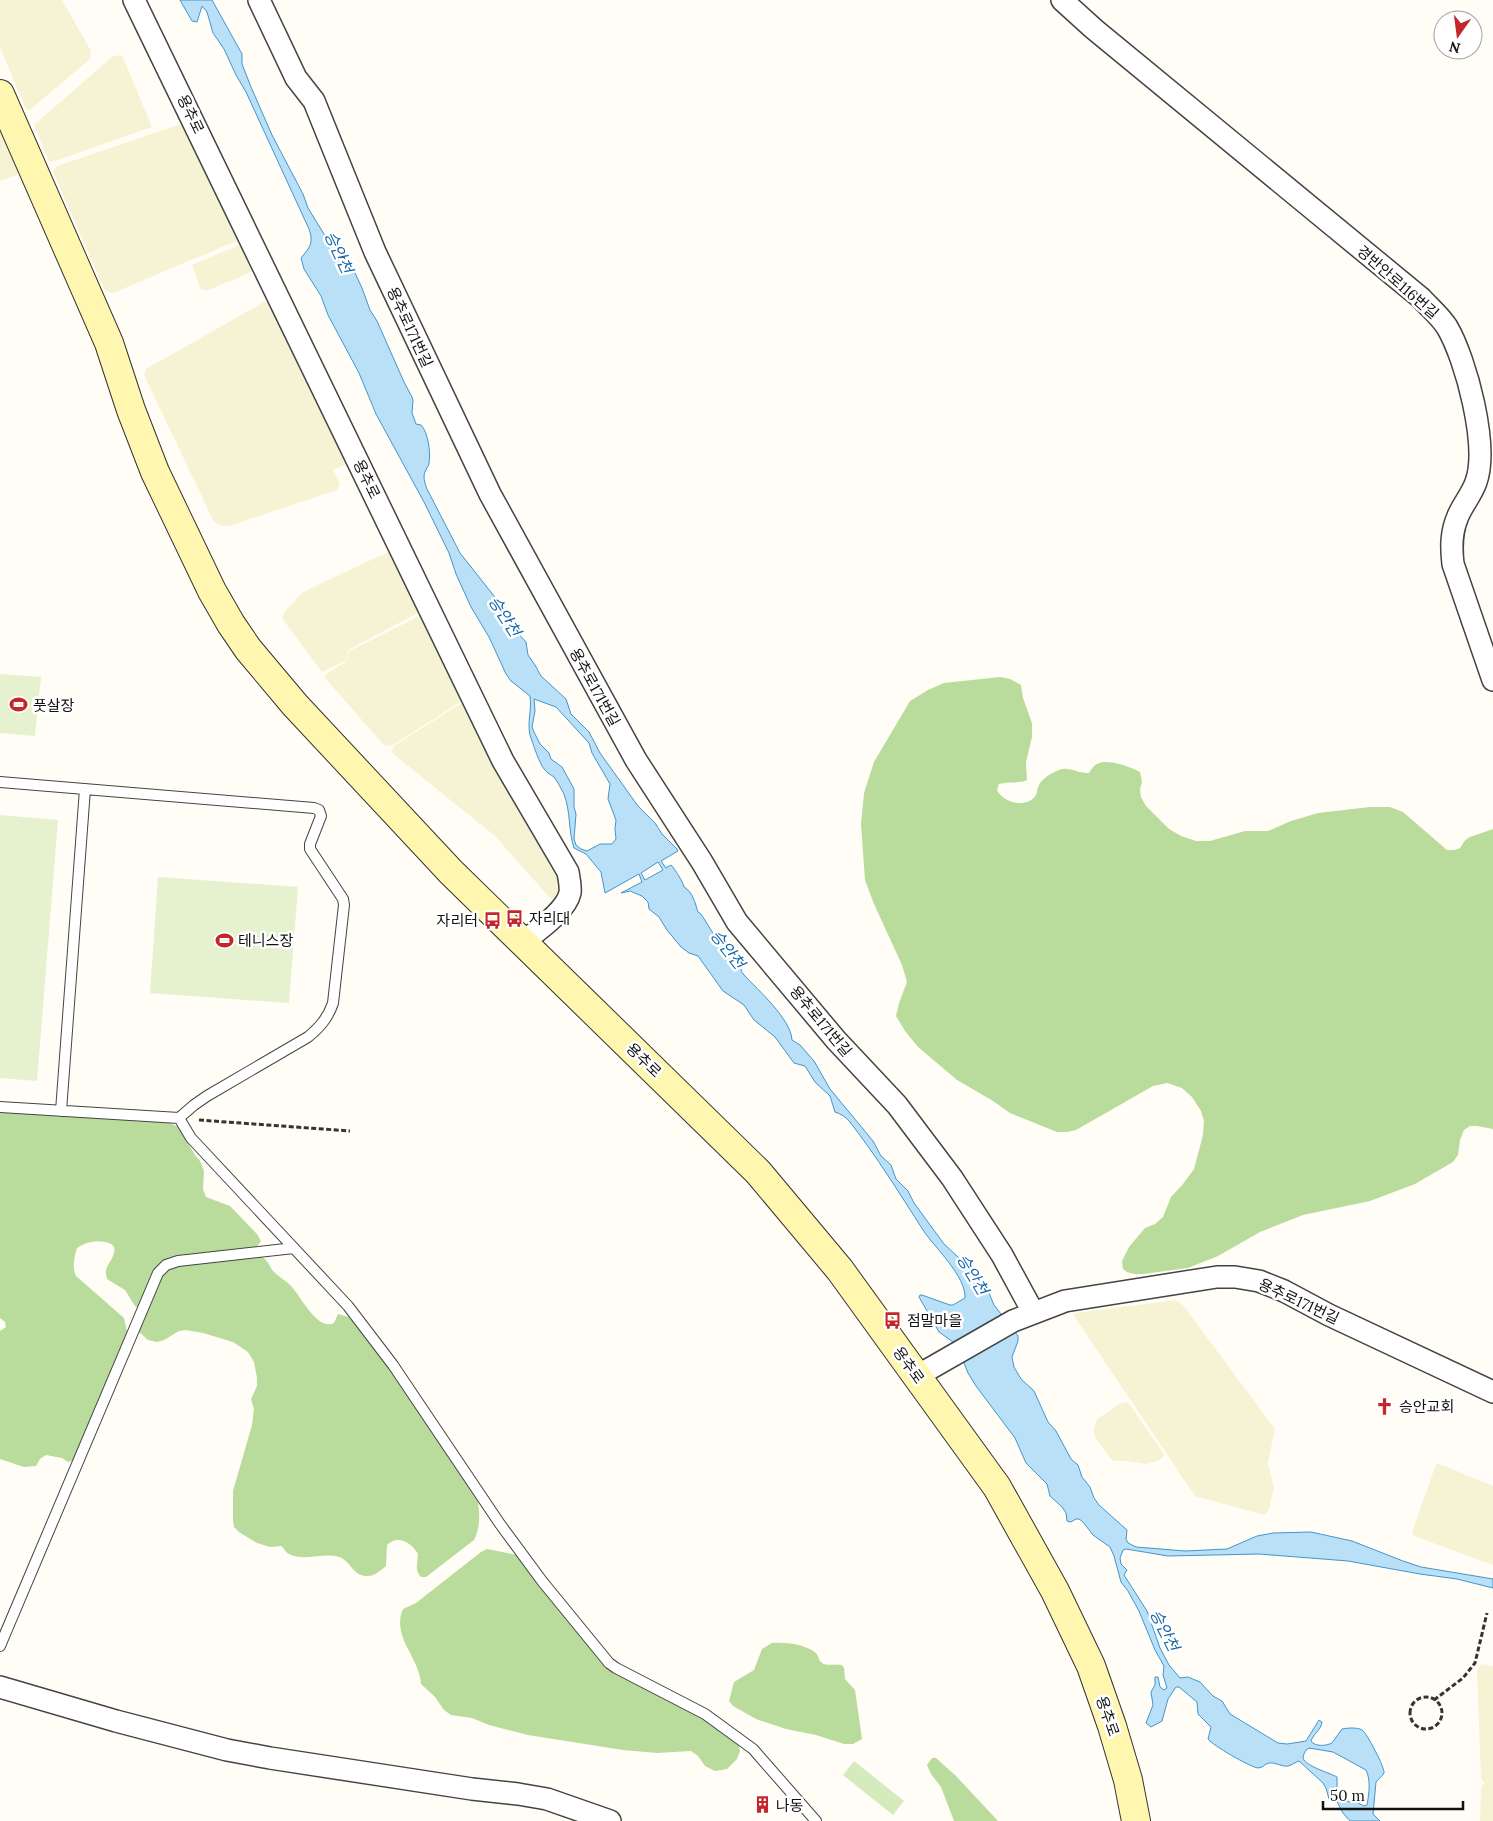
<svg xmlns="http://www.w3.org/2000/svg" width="1493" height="1821" font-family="Lora,'Noto Sans KR',serif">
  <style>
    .farmland { fill: #f6f3d4 }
    .green { fill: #d5ebbd }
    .forest { fill: #b9dc9c }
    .pitch { fill: #e6f2cf }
    .water { fill: #b9e0f7; stroke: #3f96cf; fill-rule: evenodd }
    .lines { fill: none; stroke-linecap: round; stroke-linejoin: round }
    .lane-casing { stroke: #444; stroke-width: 12 }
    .street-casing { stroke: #444; stroke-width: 24 }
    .secondary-casing { stroke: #333; stroke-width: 30 }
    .path { stroke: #333; stroke-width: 3; stroke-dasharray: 5 2.5; stroke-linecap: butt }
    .lane { stroke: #fff; stroke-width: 10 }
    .street { stroke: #fff; stroke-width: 21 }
    .secondary { stroke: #fff6b0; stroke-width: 28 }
    .labels { text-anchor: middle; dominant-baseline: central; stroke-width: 5; stroke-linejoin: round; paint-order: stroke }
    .street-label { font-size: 15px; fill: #111; stroke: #fff }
    .poi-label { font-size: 15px; fill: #111; stroke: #fff; text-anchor: start }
    .water-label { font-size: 16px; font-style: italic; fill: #1768a6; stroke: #fff }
  </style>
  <rect width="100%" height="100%" fill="#fffdf5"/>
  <path class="farmland" d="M0,0h62l29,51 -1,8 -60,51 -4,-1 -26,-61z
    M119,55l4,2 29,70 -97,34 -6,1 -15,-37 78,-68z
    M0,121l19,51 -3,3 -16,6z
    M178,125l9,1 54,113 -128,54 -8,-2 -52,-119 4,-6z
    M241,244l13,27 -48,20 -6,-3 -8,-23z
    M264,302h5l78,162 -14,6 7,14 -3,6 -108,36h-7l-8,-4 -70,-147 2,-6z
    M388,552l4,1 28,59 -72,38 -1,8 -2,3 -23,11 -38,-51 -2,-3 3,-7 17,-18 9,-5z
    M421,615l41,86 -69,44 -6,1 -4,-2 -58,-66v-3l20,-13 3,-4 1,-7z
    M463,702l99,171 2,21 -9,6 -5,-2 -55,-62 -103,-83 2,-7z
    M1176,1300l7,5 92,124 -7,34 6,24 -5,23 -5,5 -69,-19 -121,-180 1,-3z
    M1128,1402l36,52 -1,3 -5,4 -13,3 -18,-3h-13l-4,-3 -16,-23v-7l3,-9 24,-16z
    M1436,1464h4l53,22v79l-79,-29 -2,-4z
    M1481,1664l12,2v155h-13l1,-33 1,-3 3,-2 -3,-2 -1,-3 -4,-107z"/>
  <path class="green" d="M854,1761l50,40 -11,14 -50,-40z"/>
  <path class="forest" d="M1000,677l10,2 11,6 2,13 9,25v14l-6,25 1,18c-9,4 -18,1 -28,4l-2,6c6,13 30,19 39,5 1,-2 1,-5 2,-8 4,-9 12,-13 21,-17 10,-4 19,4 30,3 2,-3 5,-8 8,-9 10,-6 34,3 43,8l2,10 -2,7 1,8 5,9 23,23 12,7 15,5h14l35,-10h23l23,-10 27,-8 52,-6h20l13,5 44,38c20,1 11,-7 23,-13 7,-3 16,-5 23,-8v300l-16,-3h-7l-6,4 -4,10 -2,15 -5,7 -38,22 -45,17 -67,14 -43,17 -42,24 -30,12 -45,6h-9l-7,-2 -4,-3 -1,-8 7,-14 16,-19 10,-4 8,-7 8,-20 12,-13 11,-15 9,-34 1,-14 -3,-10 -9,-14 -10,-9 -15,-5 -14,3 -77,44 -9,2h-10l-47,-19 -17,-12 -36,-21 -39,-33 -13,-16 -9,-15 3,-13 8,-21 -5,-17 -28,-61 -9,-24 -4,-56 3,-31 10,-31 36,-61 18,-11 16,-7z
    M0,1111l168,11 10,5 17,28 5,6 4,10 -1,18 3,8 24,9 27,28 4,7 -5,7 -92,13 -25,48 -4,-3 -10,-16 -18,-11c-1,-4 -2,-8 0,-12 5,-9 15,-22 -2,-25 -10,-2 -20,1 -28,6 -3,10 -5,19 -1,28l48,42 3,14 -53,128 -6,2 -6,-4 -16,-3 -6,4 -4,7 -12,1 -24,-8v-128l6,-4 -1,-5 -5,-4z
    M260,1256c10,5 8,10 15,17 4,4 10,7 15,12 10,9 27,47 44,38l4,-9 11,3 7,5 33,44 89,136c2,13 2,27 -4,38l-48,37h-5c-7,-7 -3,-15 -3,-23 -6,-11 -20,-20 -31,-9l-1,21c-6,5 -13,11 -20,10 -14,-1 -15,-15 -27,-19 -16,-5 -35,5 -50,-3 -4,-2 -4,-5 -8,-8l-11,1 -13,-4 -18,-11 -5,-5 -1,-6v-30l19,-66 2,-16 -3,-10 6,-13v-8l-3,-16 -6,-10 -15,-10 -30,-9 -17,-3 -7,1 -15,9 -7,2 -9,-2 -9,-8 22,-56 6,-8 11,-3z
    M487,1549l30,6 89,110 96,51 36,27 2,8 -3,8 -10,10 -12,2 -10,-5 -7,-10 -7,-5 -34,2 -34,-3 -95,-15 -39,-10 -17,-7 -21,-3 -7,-5 -9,-13 -14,-13c-1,-26 -30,-47 -18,-75l13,-6 65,-51z
    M772,1643c14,-1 33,1 44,10 3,3 2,7 6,10 4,3 14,1 20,2l2,3 1,11 10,11 7,49 -9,5h-9l-28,-9 -30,-6 -30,-10 -23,-13 -4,-5 5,-19 20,-12 8,-21z
    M932,1758h4l20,18 42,45h-44l-13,-34 -10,-13 -4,-9z"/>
  <path class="pitch" d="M0,674l41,3 -6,59 -35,-3z
    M0,815l58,5 -21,261 -37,-3z
    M158,877l140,10 -9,116 -139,-10z"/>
  <path class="water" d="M180,0h32l30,54v10l9,23 21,48 31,59 5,14 16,26 6,16 12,15 13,8 7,15 8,22 7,11 27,61 8,15 1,4 -1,12 4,11 5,1c7,7 10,28 8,38 0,3 -2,4 -3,7 -4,6 -1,13 1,19l33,64 38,48 4,2 8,12 6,4 -1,11 11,12 2,13 7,10 6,11 25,23 5,15 18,18 11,21 38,53 17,17 7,11 15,15 1,2 -17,10 5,7 5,-3c4,4 12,17 13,22 9,5 11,16 14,25l3,2 15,24 5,4 1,7c6,5 13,8 17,15 2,4 2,8 5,11 14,15 47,44 48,65l8,5 14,16 16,28 43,52 8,15 10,9 5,14 12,12 6,12 30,41 40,37 10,24 24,31v5l-6,16 2,10 7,12 13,12 14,31 8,9 15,28 7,6 4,12 8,10 4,11 5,7 28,25 -1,9 2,4 8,4 49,4 42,-2 30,-13 16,-3 38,-1 41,9 51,20 18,6 72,12v9l-36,-9 -37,-5 -72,-13 -89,-7 -91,2 -42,-7 -3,1 -3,8 1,6 6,6 -3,5 23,36 13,37 9,17 11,13 8,-1 12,5 13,14 9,5 8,13 48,29 9,1 19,-3 13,-21 3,2c-1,8 -8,11 -11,19 4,6 15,5 21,2l10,-14c5,-1 15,-2 20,1 5,3 23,38 22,43 -1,3 -6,6 -8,9l-3,32 7,7h-30l-7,-8 -7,-13 -7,-1 -3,-11 -3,-5 -24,-22c-3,1 -7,4 -11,5 -6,1 -13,-4 -19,-3 -5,1 -6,5 -11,5 -8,-1 -46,-23 -50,-29l3,-12 -13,-13 -1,-12 -18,-15h-3l-8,12 -6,22 -11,6 -5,-4 7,-18 -2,-13 4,-7v-8h3l2,10 4,3 3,-2 -4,-13 1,-9 -9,-16 -16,-39 -11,-20 -7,-9 -7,-26 -4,-9 -17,-12 -10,-13 -4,-3h-3l-5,3 -4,-1 -1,-8 -4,-6 -12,-11 -3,-12 -21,-21 -11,-25 -39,-52 -8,-13 -10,-25 -5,-6 -14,-10 -20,-35 1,-2h2l28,10h3l12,-7c1,-22 -30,-50 -42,-68 -23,-36 -46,-73 -73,-108 -4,-5 -9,-8 -15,-10l-5,-16 -15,-14 -10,-16 -11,-3 -19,-26 -21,-17 -10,-15 -21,-14 -25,-35 -9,-3 -8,-6 -14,-17 -8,-13 -10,-8 -1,-7 -6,-6 -12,-5 -9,2 21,-11 -3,-8 -34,19 -4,-21 -15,-18 -12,-6c-6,-18 -3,-35 -10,-54 -3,-5 -6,-12 -10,-17 -3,-2 -7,-4 -9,-7 -5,-4 -13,-29 -15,-35 -3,-13 2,-26 0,-39l-19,-15 -5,-7 -17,-37 -18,-30 -15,-33 -7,-21 -25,-51 -48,-88 -17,-41 -31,-58 -7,-19 -17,-27 -3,-11c9,-11 13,-15 8,-29l-63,-137 -10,-17 -12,-26 -11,-16 -6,-21 -5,-6 -5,16 -5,-1zM534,699l22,8 33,36 3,10 18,31 -2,15 8,21 -1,9 1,10 -4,5h-12l-13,7 -6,-2 -5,-4 -2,-6 2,-25 -2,-7v-18l-12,-22 -11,-8 -2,-6 -9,-9 -6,-12 -2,-5 3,-16zM658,862l5,8 -18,10 -4,-7zM1309,1748l24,4 33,18c5,10 3,24 1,35l-3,1 -10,-5 -5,1 -5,-3 -7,-12v-10c-7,-4 -32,-11 -34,-19 0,-3 2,-6 3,-8z"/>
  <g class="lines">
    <defs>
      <path id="lane" d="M0,782l314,26 5,2 2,6 -11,28v5l33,50 1,6 -11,98c-5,15 -13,24 -25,34l-101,59 -13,9 -15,13 12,20 157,168 45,59 107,159 42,57 67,82 7,5 89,46 48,35 63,72
        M0,1107l179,11
        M61,1111l24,-322
        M0,1646l158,-373 8,-8 12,-4 116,-13"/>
      <path id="street" d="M134,0l369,761 65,111c1,7 3,14 2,21 -4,18 -33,38 -47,49
        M259,0l37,78 18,23 61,151 115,242 146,266 66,102 35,60 99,118 61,65 55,73 50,77 31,57
        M1062,0l32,29 327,269c8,9 19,18 26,29 19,32 42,119 29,155 -4,12 -13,22 -18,34 -7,16 -7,31 -5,48l40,116
        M917,1376l96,-55 52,-20 152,-24h18l24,4 25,10 45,24 164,77
        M0,1687l116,34 111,29 43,8 202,31 46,5 29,5 63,22"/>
      <path id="secondary" d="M0,94l109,249 22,67 24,62 57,119 19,33 17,25 47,56 156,167 307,300 82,98 157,217 58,104 36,75 21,60 16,54 8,41"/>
    </defs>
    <use href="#lane" class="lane-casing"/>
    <use href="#street" class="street-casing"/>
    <use href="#secondary" class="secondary-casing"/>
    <path class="path" d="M199,1120l151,11
      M1410 1713a16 16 0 1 1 32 0a16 16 0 1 1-32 0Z
      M1434,1700l29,-22 12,-15 12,-50"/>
    <use href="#lane" class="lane"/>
    <use href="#street" class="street"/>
    <use href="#secondary" class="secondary"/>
  </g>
  <defs>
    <symbol id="stadium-bare" viewBox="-9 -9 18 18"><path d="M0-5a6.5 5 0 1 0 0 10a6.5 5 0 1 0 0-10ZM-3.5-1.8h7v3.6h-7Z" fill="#c4262e" stroke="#fff" stroke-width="2.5" paint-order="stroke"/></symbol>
    <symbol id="bus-bare" viewBox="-9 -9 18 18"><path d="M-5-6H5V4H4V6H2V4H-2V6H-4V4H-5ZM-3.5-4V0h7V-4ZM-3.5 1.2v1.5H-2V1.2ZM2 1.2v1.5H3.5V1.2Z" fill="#c4262e" stroke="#fff" stroke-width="2.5" paint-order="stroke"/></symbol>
    <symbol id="church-bare" viewBox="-9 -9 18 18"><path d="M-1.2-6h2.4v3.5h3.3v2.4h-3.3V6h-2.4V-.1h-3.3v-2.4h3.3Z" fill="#c4262e" stroke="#fff" stroke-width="2.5" paint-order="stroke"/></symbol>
    <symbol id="building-bare" viewBox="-9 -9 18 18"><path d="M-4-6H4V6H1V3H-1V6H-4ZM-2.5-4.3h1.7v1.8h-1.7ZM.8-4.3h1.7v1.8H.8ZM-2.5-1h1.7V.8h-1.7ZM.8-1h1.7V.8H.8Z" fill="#c4262e" stroke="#fff" stroke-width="2.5" paint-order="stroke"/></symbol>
  </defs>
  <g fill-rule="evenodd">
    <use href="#stadium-bare" x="6" y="692" width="25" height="25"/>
    <use href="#bus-bare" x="502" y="906" width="25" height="25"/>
    <use href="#bus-bare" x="480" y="908" width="25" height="25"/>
    <use href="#stadium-bare" x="212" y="928" width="25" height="25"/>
    <use href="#bus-bare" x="880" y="1308" width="25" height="25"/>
    <use href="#church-bare" x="1372" y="1394" width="25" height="25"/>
    <use href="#building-bare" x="750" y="1792" width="25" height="25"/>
  </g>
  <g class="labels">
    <g class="street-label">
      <text transform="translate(191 114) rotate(64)">용추로</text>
      <text transform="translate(1398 282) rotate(41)">경반안로116번길</text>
      <text transform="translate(410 327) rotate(65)">용추로171번길</text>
      <text transform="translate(367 479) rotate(64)">용추로</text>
      <text transform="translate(595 687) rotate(61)">용추로171번길</text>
      <text transform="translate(821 1021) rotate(50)">용추로171번길</text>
      <text transform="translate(644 1060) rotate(44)">용추로</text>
      <text transform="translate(1299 1301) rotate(25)">용추로171번길</text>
      <text transform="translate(909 1365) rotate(54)">용추로</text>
      <text transform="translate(1108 1716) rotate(71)">용추로</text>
    </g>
    <g class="poi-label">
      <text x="33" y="705">풋살장</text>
      <text x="529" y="918">자리대</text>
      <text x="478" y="920" text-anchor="end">자리터</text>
      <text x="238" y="940">테니스장</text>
      <text x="907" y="1320">점말마을</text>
      <text x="1399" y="1406">승안교회</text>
      <text x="776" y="1805">나동</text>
    </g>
    <g class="water-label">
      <text transform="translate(339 252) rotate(65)">승안천</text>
      <text transform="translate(505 616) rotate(57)">승안천</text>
      <text transform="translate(728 949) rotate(52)">승안천</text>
      <text transform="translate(973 1274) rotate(59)">승안천</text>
      <text transform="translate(1165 1630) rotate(63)">승안천</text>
    </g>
  </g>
  <g transform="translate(1458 35) rotate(194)"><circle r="24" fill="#ffffff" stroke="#a0a0a0"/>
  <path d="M0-4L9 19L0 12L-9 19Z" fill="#c4262e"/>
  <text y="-8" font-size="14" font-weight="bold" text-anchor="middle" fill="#111111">N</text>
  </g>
  <path d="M1323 1801v8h140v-8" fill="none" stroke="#111111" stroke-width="2.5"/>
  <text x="1330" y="1801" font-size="15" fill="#111111" stroke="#ffffff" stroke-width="4" paint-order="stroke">50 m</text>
</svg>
